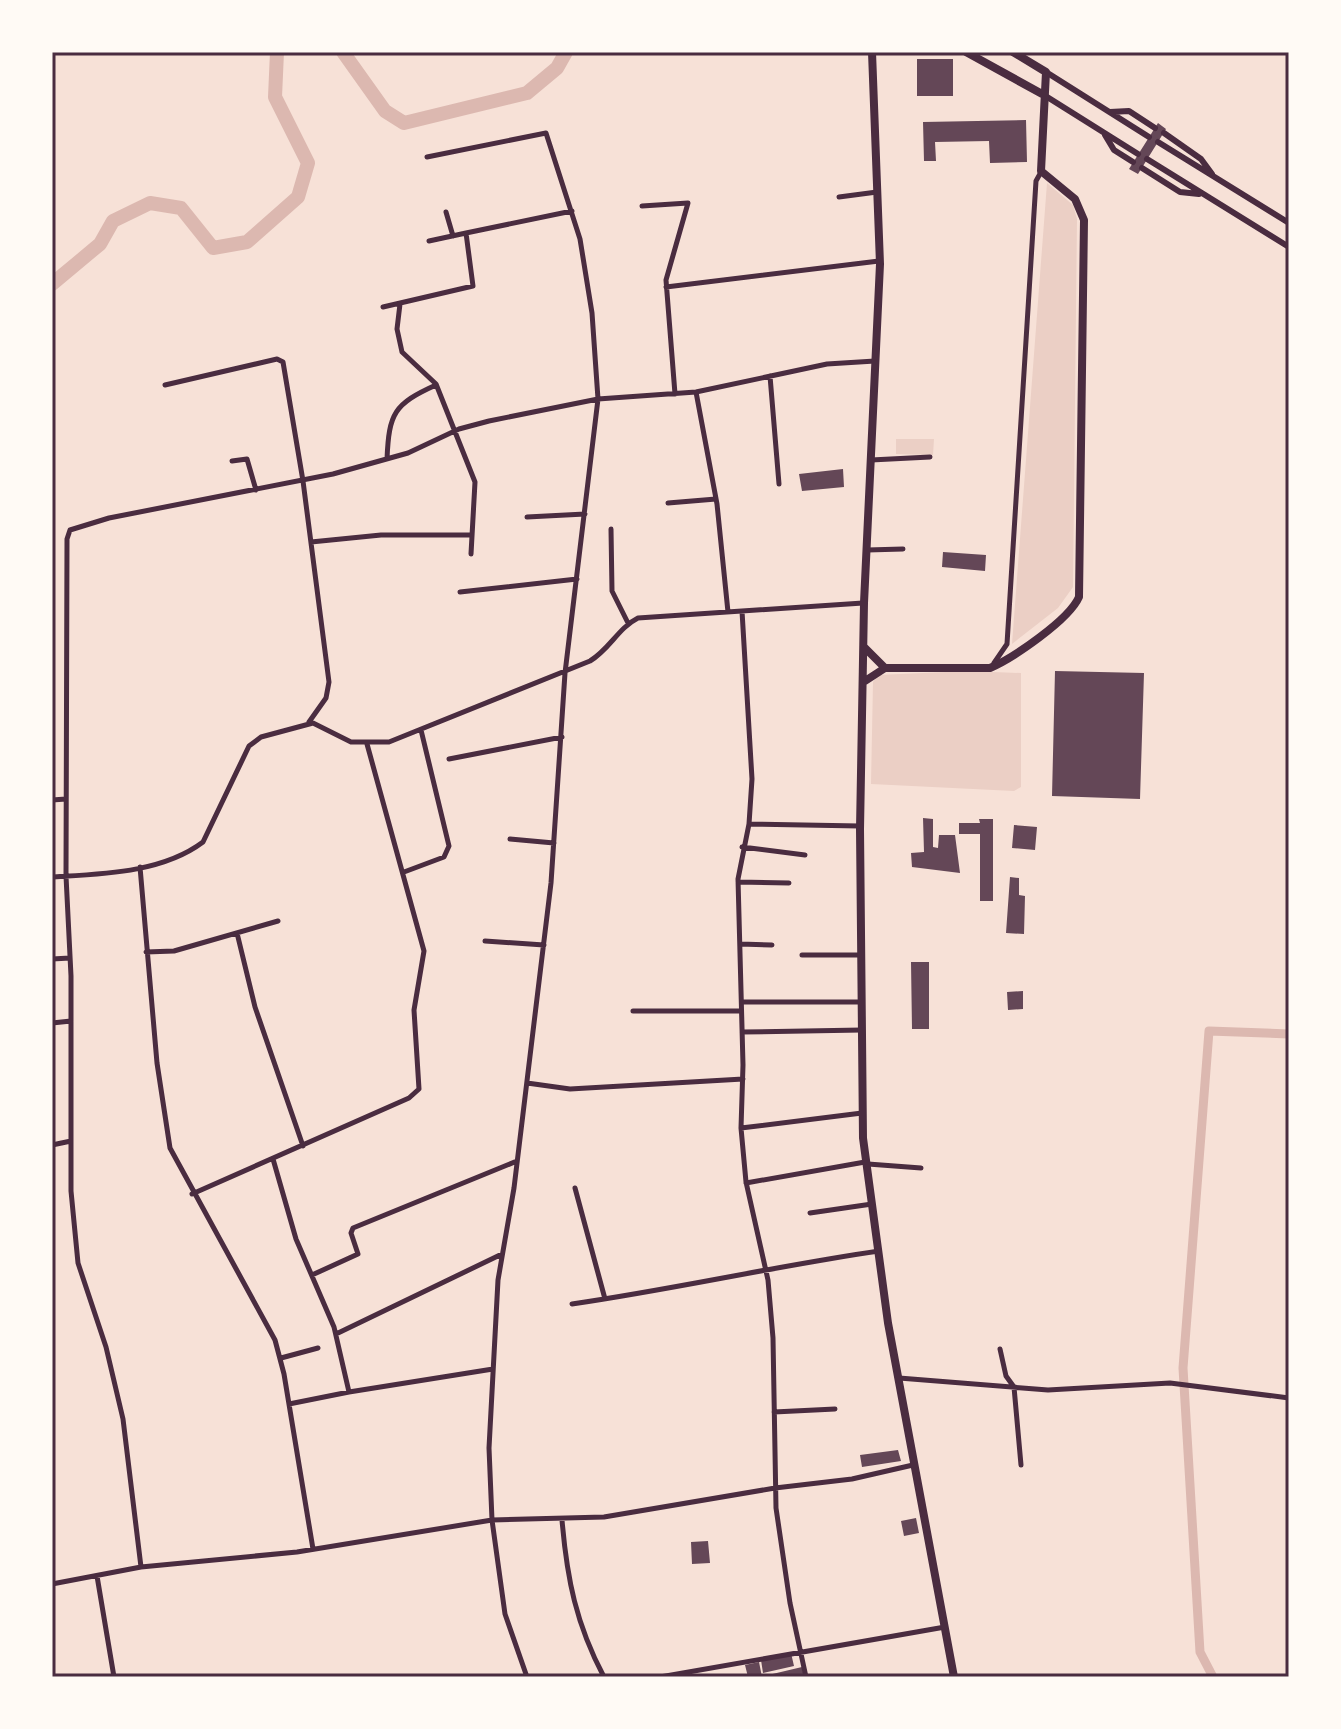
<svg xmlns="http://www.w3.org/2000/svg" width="1341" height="1729" font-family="Cabin,sans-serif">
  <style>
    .green { fill: #ebcfc5 }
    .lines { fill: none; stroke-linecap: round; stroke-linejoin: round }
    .canal { stroke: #dcb8b0; stroke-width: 9 }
    .river { stroke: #dcb8b0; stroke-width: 14 }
    .building { fill: #644757 }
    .minor { stroke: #4a2c40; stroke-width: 5 }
    .tertiary { stroke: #4a2c40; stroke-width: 6 }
    .trunk { stroke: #4a2c40; stroke-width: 8 }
    .neatline { fill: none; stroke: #4a2c40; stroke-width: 3 }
  </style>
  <rect width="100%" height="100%" fill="#f7e1d7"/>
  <path class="green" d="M1047,183l26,22 4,14 -4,368 -15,21 -46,36z
    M896,439h38l-1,16 -37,-1z
    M968,671l53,2v114l-7,4 -143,-7 2,-102 5,-7z"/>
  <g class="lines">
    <path class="canal" d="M1213,1677l-13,-25 -17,-284 26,-337 80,3"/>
    <path class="river" d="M343,52l42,59 19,12 123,-30 30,-25 9,-16
      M52,284l48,-40 13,-23 37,-18 31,5 32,40 34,-6 51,-45 10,-34 -33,-66 2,-45"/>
  </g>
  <path class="building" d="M917,59h36v37h-36z
    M1026,120l1,42 -37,1 -1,-22 -54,1 1,19h-12l-1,-39z
    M1158,123l8,6 -28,45 -9,-5z
    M843,469l1,18 -42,4 -3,-17z
    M943,552l43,3 -1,16 -43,-4z
    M1055,671l89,2 -4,126 -88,-3z
    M923,818l10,1v28l5,1 1,-13h16l5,38 -48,-6 -1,-14 13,-1z
    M979,819h14v82h-13v-67h-21v-11h21z
    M1014,825l23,2 -2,23 -23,-2z
    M1010,877l9,1v17l6,1 -1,38 -18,-1z
    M911,962h18v67h-17z
    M1023,991v18l-15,1 -1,-18z
    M898,1450l3,11 -39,6 -2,-12z
    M916,1518l3,15 -15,3 -3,-15z
    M708,1541l2,22 -18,1 -1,-22z
    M791,1653l3,13 -31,7 -2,-13z
    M759,1662l3,15h-14l-3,-12z
    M802,1667l2,10h-40v-1z"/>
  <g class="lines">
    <path class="minor" d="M427,157l119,-24 34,106 12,74 6,86 -33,274 -14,210 -37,305 -16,92 -9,168 3,72 13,94 22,63
      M839,197l38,-5
      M642,206l46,-3 -22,77 9,114
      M446,212l7,24
      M429,241l37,-8
      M666,287l213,-26
      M400,304l-3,25 5,23 34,32 39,98 -4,72
      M383,307l90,-21 -7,-53 106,-22
      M770,376l9,108
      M165,385l112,-26 6,3 20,119 26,201 -3,16 -17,24
      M696,392l21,112 11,108
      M387,459c2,-46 7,-55 49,-74
      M871,460l59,-3
      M232,461l15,-2 9,31
      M668,503l48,-4
      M527,517l58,-3
      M611,529l1,62 16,32
      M311,542l70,-7h91
      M867,550l36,-1
      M460,592l117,-13
      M742,611l10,168 -3,45 -11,55 5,186 -2,63 5,54 22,98 5,58 3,170 14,95 16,74
      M994,663l13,-19 29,-463 5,-9
      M449,759l113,-22
      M52,800l14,-1
      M749,824l111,2
      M510,839l44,4
      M742,847l63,8
      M140,867l17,196 13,85 105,192 9,34 29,175
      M404,872l40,-15 5,-11 -28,-116
      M52,877c49,-3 110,-4 151,-35l46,-96 12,-9 52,-14 38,19h38l201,-81c20,-12 28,-33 48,-43l225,-15
      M738,882l51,1
      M237,933l18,74 48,139
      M485,941l59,4
      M740,944l32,1
      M146,952l28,-1 104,-30
      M802,955h59
      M52,959l18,-1
      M742,1002h119
      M633,1011h108
      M52,1023l19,-2
      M742,1032l120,-2
      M527,1083l43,6 173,-10
      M741,1128l121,-15
      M52,1145l19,-4
      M273,1159l23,80 38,88 15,65 144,-23
      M868,1164l53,4
      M746,1183l119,-21
      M575,1188l30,111
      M192,1194l217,-96 10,-9 -5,-79 10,-59 -57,-207
      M810,1213l62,-9
      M312,1275l46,-21 -7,-21 2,-5 164,-67
      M572,1304c103,-15 204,-38 307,-53
      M336,1334l166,-80
      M1000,1349l6,27 8,11 7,78
      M281,1358l37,-10
      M899,1378l149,12 122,-7 119,15
      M289,1404l60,-12
      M774,1412l61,-3
      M562,1520c5,59 14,104 42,157
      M141,1567l-18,-148 -17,-72 -28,-84 -7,-72v-215l-5,-100 1,-337 3,-9 39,-12 224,-44 75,-21 51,-24 30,-8 109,-22 98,-7 131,-28 48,-3
      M97,1576l17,101
      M52,1584l89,-17 156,-15 195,-32 112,-3 171,-29 77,-9 61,-14
      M660,1677l285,-50"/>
    <path class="tertiary" d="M1046,72l103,65
      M1044,95l94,59
      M1110,112l19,-1 26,17
      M1164,133l37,26 11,15
      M1105,135l9,15 19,12
      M1158,142l131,81
      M1147,159l142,88
      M1142,168l38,24 19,2"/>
    <path class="trunk" d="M872,52l8,212 -16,339 -4,226 3,309 25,185 66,354
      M966,52l78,43
      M864,647l21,21
      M865,681l20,-13h105c23,-10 79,-48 89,-71l5,-377 -9,-21 -34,-28 5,-99 -33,-20"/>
  </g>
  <rect width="1341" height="1729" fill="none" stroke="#fffaf5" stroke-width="108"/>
  <rect x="54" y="54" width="1233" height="1621" class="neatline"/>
</svg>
